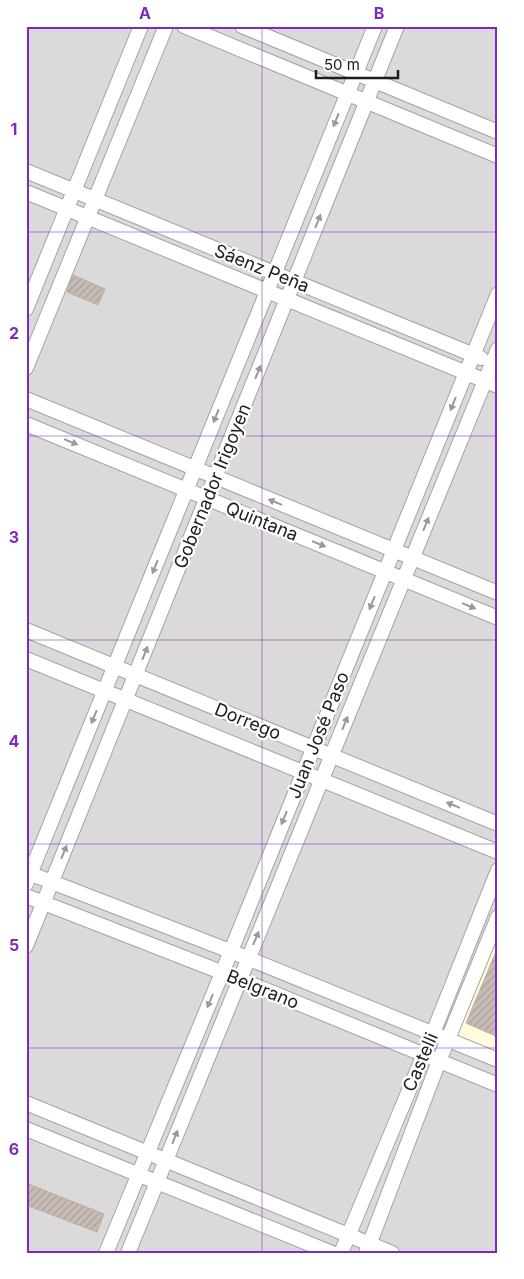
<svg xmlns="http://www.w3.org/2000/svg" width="524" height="1279" font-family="Inter,sans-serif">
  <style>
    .residential { fill: #dbd9da }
    .education { fill: #fffcda }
    .building { fill: url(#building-hatch); stroke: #c0aea4 }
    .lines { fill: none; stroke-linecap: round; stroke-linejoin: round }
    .minor-casing { stroke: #a4a4a4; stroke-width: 16 }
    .minor { stroke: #fff; stroke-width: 14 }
    .oneway { fill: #999 }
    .grid { fill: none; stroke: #7b2cbf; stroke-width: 1; stroke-opacity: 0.55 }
    .labels { text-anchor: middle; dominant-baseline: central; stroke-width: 4.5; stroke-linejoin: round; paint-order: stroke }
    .street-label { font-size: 18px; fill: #1d1d1d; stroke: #fff }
    .neatline { fill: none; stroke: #7b2cbf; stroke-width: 2 }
    .grid-label { font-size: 16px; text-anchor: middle; font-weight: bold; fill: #7b2cbf }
  </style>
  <defs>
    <pattern id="building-hatch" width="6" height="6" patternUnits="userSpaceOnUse" patternTransform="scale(1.25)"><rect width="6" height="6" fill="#c6bbb5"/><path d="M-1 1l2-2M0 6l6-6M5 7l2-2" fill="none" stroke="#aaa09b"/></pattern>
  </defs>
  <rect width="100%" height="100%" fill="#eee9e2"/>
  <path class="residential" d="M26,26h472v1227h-472z"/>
  <path class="education" d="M498,930v125l-44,-18z"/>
  <path class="building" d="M73,275l32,14 -7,16 -31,-13z
    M498,947v90l-32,-14z
    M26,1183l78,31 -7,18 -71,-27z"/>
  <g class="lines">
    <defs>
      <path id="minor" d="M184,26l314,130
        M242,26l256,106
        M26,171l455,187
        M26,192l472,194
        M26,309l115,-283
        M26,368l140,-342
        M26,399l472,194
        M26,424l472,194
        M26,630l472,194
        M26,659l472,193
        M26,872l204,79 268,109
        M26,884l349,-858
        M26,896l213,83 259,106
        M26,946l371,-920
        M26,1103l366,150
        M26,1129l306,124
        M106,1253l116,-280 276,-679
        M128,1253l370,-904
        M341,1253l92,-220 65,-163
        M366,1253l73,-192 59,-144"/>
    </defs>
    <use href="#minor" class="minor-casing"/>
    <use href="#minor" class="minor"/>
  </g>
  <defs><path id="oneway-solid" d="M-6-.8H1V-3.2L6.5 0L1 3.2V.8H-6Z" transform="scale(1.25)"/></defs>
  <g class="oneway">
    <use href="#oneway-solid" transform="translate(336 120) rotate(112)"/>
    <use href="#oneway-solid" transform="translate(318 221) rotate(-68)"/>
    <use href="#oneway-solid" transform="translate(258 372) rotate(-68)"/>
    <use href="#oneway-solid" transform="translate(453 404) rotate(112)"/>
    <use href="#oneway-solid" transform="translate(216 416) rotate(112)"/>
    <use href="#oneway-solid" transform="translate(71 442) rotate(22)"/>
    <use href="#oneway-solid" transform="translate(275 502) rotate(-158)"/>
    <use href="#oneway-solid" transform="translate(426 524) rotate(-68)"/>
    <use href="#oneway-solid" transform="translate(319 544) rotate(22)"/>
    <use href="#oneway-solid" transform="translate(155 567) rotate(112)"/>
    <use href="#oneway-solid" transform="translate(372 603) rotate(112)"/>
    <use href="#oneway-solid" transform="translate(469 606) rotate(22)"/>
    <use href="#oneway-solid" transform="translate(145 653) rotate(-68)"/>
    <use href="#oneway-solid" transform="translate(94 717) rotate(112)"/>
    <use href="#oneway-solid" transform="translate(345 723) rotate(-68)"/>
    <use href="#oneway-solid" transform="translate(453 805) rotate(-158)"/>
    <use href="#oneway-solid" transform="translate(284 818) rotate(112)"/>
    <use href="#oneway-solid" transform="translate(64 852) rotate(-68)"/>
    <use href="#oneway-solid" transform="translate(256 938) rotate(-67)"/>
    <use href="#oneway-solid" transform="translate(210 1001) rotate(113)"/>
    <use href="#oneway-solid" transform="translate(175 1137) rotate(-68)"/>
  </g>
  <path class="grid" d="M262,26v1227M26,232h472M26,436h472M26,640h472M26,844h472M26,1048h472"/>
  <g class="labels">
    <g class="street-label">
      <text transform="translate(262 268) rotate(22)">Sáenz Peña</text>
      <text transform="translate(212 486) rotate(-68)">Gobernador Irigoyen</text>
      <text transform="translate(262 521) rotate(22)">Quintana</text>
      <text transform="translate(248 721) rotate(22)">Dorrego</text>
      <text transform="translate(318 735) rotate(-68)">Juan José Paso</text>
      <text transform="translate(263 989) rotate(22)">Belgrano</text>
      <text transform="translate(420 1062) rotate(-67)">Castelli</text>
    </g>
  </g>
  <rect width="524" height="1279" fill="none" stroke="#ffffff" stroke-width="55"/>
  <path d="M316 70v8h82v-8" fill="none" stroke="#1d1d1d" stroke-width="2.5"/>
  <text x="324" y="70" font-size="15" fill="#1d1d1d" stroke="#ffffff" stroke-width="4" paint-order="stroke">50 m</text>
  <rect x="28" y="28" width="468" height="1224" class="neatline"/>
  <g class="grid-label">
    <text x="145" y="19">A</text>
    <text x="379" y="19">B</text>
    <text x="14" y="135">1</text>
    <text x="14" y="339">2</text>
    <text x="14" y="543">3</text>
    <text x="14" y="747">4</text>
    <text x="14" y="951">5</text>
    <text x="14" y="1155">6</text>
  </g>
</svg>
